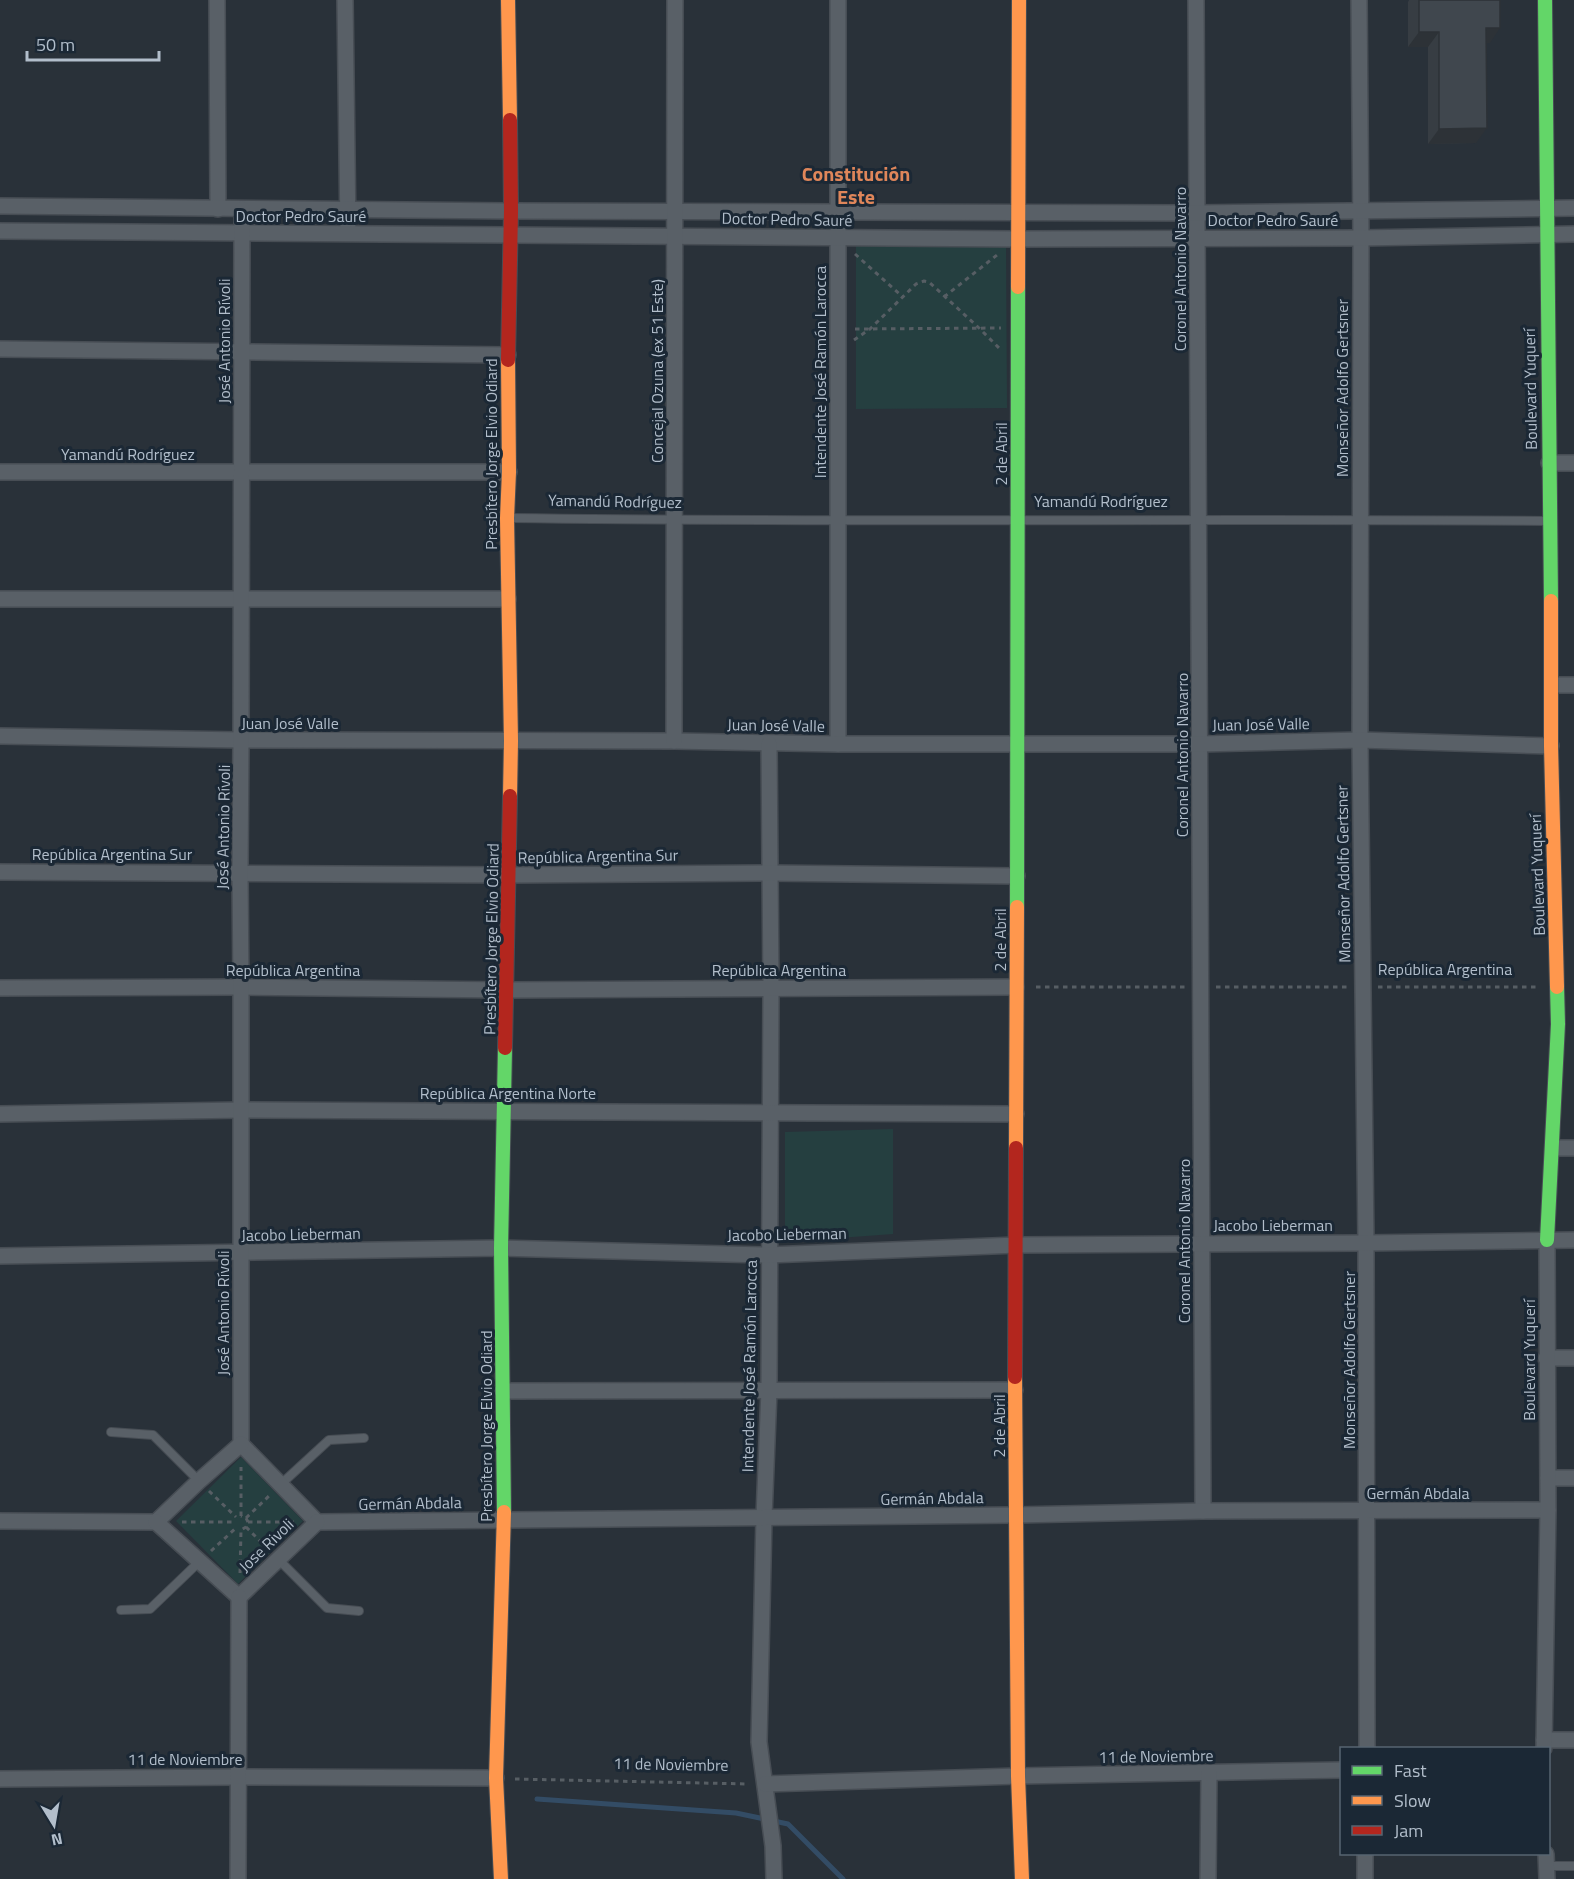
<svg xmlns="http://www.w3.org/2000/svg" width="1574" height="1879" viewBox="0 0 1574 1879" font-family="'Titillium Web',sans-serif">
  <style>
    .green { fill: #253f40 }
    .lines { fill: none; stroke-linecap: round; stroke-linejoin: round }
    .stream { stroke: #334c65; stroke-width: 5 }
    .lane-casing { stroke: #474d54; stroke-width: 10 }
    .street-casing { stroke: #474d54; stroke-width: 18 }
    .fast-casing { stroke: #474d54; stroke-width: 16 }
    .slow-casing { stroke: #474d54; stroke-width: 16 }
    .jam-casing { stroke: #474d54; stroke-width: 16 }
    .path { stroke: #575e64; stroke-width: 3; stroke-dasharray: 4.5 4.5; stroke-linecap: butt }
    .lane { stroke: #596067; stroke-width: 8 }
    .street { stroke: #596067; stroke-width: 15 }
    .fast { stroke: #63d668; stroke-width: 14 }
    .slow { stroke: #ff974d; stroke-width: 14 }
    .jam { stroke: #b3261e; stroke-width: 14 }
    .wall { fill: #373d43 }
    .shaded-wall { fill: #2d3237 }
    .building { fill: #40474e; stroke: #2d3237; stroke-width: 1.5 }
    .labels { text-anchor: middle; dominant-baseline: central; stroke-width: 6; stroke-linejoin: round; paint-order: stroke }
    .street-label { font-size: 16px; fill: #b2becb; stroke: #1b2835 }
    .quarter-label { font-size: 20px; font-weight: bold; fill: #df865a; stroke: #1b2835 }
  </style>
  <rect width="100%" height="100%" fill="#293139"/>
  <g class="green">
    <path d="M1006,243L1007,408L856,409V244Z"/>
    <path d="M893,1129V1234L785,1242V1132Z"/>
    <path d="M241,1457L303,1521L238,1584L176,1521Z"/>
  </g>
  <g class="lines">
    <path class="stream" d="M537,1799L736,1813L788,1824L843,1879"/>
    <g class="lane-casing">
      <g id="lane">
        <path d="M509,518C856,523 1203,518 1550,521"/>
        <path d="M111,1432L153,1435L199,1481"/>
        <path d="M280,1485L329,1440L364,1438"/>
        <path d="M278,1559L327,1608L359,1611"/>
        <path d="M121,1610L150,1609L200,1561"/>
        <path d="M1546,1866H1574"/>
      </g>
    </g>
    <g class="street-casing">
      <g id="street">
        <path d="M217,0L218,209"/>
        <path d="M345,0L348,233"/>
        <path d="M838,0V744"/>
        <path d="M1196,0L1203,1511"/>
        <path d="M1359,0L1361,238L1360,740L1366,1243L1367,1748"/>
        <path d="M0,206L511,211L1198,213L1574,208"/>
        <path d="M0,231L1018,239L1361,238L1574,234"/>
        <path d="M0,349L508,355"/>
        <path d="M1549,463H1574"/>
        <path d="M0,472H509"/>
        <path d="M0,599H508"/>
        <path d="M1552,685H1574"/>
        <path d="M0,736L241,740L674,741L838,744H1200L1360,740L1551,746"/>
        <path d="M674,741L675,0"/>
        <path d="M769,744L771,988L769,1390L764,1517L759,1742L773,1846L774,1879"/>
        <path d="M0,872L509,875L769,873L1017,876"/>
        <path d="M0,988L241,987L507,990L1016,987"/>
        <path d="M0,1114L241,1110L1016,1114"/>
        <path d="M1553,1148H1574"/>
        <path d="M0,1256L501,1248L768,1255L1017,1245L1366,1243L1574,1240"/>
        <path d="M1546,1358H1574"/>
        <path d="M502,1391L1015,1390"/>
        <path d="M241,1444V987L240,873L241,740L242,209"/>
        <path d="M241,1444L317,1522"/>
        <path d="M1548,1478H1574"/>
        <path d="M0,1521L156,1522"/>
        <path d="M156,1522L199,1481L241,1444"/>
        <path d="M156,1522L239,1597"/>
        <path d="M317,1522L1015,1515L1203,1511L1548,1510"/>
        <path d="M239,1597L317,1522"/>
        <path d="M1544,1740H1574"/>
        <path d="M1544,1748L1548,1510L1547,1240"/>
        <path d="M0,1779L238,1777L496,1778"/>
        <path d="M765,1784L1018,1776L1342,1770"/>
        <path d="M1546,1854L1547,1879"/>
        <path d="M238,1879L239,1597"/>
        <path d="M1208,1879L1209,1773"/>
        <path d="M1365,1879V1854"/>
      </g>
    </g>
    <g class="fast-casing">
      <g id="fast">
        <path d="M1545,0L1551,601"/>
        <path d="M1017,907L1018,287"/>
        <path d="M1547,1240L1558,1024L1557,987"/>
        <path d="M504,1512L501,1248L505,1048"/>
      </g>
    </g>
    <g class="slow-casing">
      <g id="slow">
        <path d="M508,0L510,120"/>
        <path d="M1018,287L1019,0"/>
        <path d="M508,360L509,472L507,518L511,741L510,796"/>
        <path d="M1551,601V746L1557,987"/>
        <path d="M1016,1148L1017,907"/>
        <path d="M1015,1377L1018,1776L1022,1879"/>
        <path d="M501,1879L496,1778L504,1512"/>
      </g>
    </g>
    <g class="jam-casing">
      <g id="jam">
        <path d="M508,360L511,211L510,120"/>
        <path d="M505,1048L510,796"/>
        <path d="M1015,1377L1016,1148"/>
      </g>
    </g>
    <g class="path">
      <path d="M855,254L903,297"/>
      <path d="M944,297L997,255"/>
      <path d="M855,329L1001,328"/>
      <path d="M854,340L870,329L916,284L924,281L929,282L979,328L1000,349"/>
      <path d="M1036,987H1185"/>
      <path d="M1216,987H1347"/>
      <path d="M1378,987H1539"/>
      <path d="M209,1491L236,1517"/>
      <path d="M241,1516V1467"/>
      <path d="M246,1518L270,1495"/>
      <path d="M182,1522H234"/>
      <path d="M248,1522H294"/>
      <path d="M246,1527L268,1549"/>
      <path d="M211,1551L236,1528"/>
      <path d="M240,1573L241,1530L246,1527L248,1522L246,1518L241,1516"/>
      <path d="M515,1779L749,1784"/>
    </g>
    <use href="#lane" class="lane"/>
    <use href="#street" class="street"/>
    <use href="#fast" class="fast"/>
    <use href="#slow" class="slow"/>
    <use href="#jam" class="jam"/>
  </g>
  <path class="wall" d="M1409,0H1500L1490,43H1486L1476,143L1428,144V47H1408V2Z"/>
  <g class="shaded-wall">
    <path d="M1486,28H1500L1490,43H1475Z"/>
    <path d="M1419,32H1439L1428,47H1408Z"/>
    <path d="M1487,128L1476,143L1428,144L1439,129Z"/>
  </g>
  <path class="building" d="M1419,0H1500V28H1486L1487,128L1439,129V32H1419Z"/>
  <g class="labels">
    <g class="street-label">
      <text x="301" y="216">Doctor Pedro Sauré</text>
      <text transform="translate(787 219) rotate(1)">Doctor Pedro Sauré</text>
      <text x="1273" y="220">Doctor Pedro Sauré</text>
      <text transform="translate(1180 269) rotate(-90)">Coronel Antonio Navarro</text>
      <text transform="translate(224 341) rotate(-90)">José Antonio Rívoli</text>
      <text transform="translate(657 371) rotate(-90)">Concejal Ozuna (ex 51 Este)</text>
      <text transform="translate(820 372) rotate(-90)">Intendente José Ramón Larocca</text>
      <text transform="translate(1342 388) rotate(-90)">Monseñor Adolfo Gertsner</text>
      <text transform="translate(1530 389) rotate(-91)">Boulevard Yuquerí</text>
      <text x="128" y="454">Yamandú Rodríguez</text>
      <text transform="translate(491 454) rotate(-90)">Presbítero Jorge Elvio Odiard</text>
      <text transform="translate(1001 454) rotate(-90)">2 de Abril</text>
      <text transform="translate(615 501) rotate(1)">Yamandú Rodríguez</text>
      <text x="1101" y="501">Yamandú Rodríguez</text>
      <text x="290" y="723">Juan José Valle</text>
      <text transform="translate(1261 724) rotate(-1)">Juan José Valle</text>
      <text transform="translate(776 725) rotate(1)">Juan José Valle</text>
      <text transform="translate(1182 755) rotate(-90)">Coronel Antonio Navarro</text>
      <text transform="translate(223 827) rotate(-89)">José Antonio Rívoli</text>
      <text x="112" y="854">República Argentina Sur</text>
      <text transform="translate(598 856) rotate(-1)">República Argentina Sur</text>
      <text transform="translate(1343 874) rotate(-91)">Monseñor Adolfo Gertsner</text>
      <text transform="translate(1537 875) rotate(-92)">Boulevard Yuquerí</text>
      <text transform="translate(491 939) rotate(-89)">Presbítero Jorge Elvio Odiard</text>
      <text transform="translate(1000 940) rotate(-90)">2 de Abril</text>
      <text x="1445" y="969">República Argentina</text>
      <text x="293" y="970">República Argentina</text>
      <text x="779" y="970">República Argentina</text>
      <text x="508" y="1093">República Argentina Norte</text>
      <text x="1273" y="1225">Jacobo Lieberman</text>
      <text transform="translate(301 1234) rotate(-1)">Jacobo Lieberman</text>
      <text transform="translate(787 1234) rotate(-1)">Jacobo Lieberman</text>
      <text transform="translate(1184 1241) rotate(-90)">Coronel Antonio Navarro</text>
      <text transform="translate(223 1313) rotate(-90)">José Antonio Rívoli</text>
      <text transform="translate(1349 1360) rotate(-90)">Monseñor Adolfo Gertsner</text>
      <text transform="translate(1529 1360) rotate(-90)">Boulevard Yuquerí</text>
      <text transform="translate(749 1366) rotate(-89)">Intendente José Ramón Larocca</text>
      <text transform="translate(486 1426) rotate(-90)">Presbítero Jorge Elvio Odiard</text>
      <text transform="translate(999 1426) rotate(-90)">2 de Abril</text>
      <text x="1418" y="1493">Germán Abdala</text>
      <text transform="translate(932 1498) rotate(-1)">Germán Abdala</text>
      <text transform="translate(410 1503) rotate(-1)">Germán Abdala</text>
      <text transform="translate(266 1545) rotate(-44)">Jose Rivoli</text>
      <text transform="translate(1156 1756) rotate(-1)">11 de Noviembre</text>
      <text x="185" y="1759">11 de Noviembre</text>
      <text transform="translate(671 1764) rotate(1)">11 de Noviembre</text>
    </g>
    <g class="quarter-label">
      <text x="856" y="173">Constitución<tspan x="856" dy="23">Este</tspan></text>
    </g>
  </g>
  <rect x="1340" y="1747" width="210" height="108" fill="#1b2835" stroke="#576471" stroke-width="1.5"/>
  <rect x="1352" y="1766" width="30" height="9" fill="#63d668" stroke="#576471" stroke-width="1.5"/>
  <text x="1394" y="1777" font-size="18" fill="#b2becb">Fast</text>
  <rect x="1352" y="1796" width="30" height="9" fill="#ff974d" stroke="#576471" stroke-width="1.5"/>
  <text x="1394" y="1807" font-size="18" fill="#b2becb">Slow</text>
  <rect x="1352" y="1826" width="30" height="9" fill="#b3261e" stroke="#576471" stroke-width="1.5"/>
  <text x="1394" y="1837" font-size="18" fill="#b2becb">Jam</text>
  <g transform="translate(54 1825) rotate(169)" stroke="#1b2835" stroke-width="4.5" paint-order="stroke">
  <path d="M0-4.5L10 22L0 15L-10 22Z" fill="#b2becb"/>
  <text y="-9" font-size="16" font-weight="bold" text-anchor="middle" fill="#b2becb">N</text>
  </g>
  <path d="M27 51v9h132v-9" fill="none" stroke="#b2becb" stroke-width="3"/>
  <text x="36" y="51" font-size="18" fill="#b2becb" stroke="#1b2835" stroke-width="4.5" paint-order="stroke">50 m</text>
</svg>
